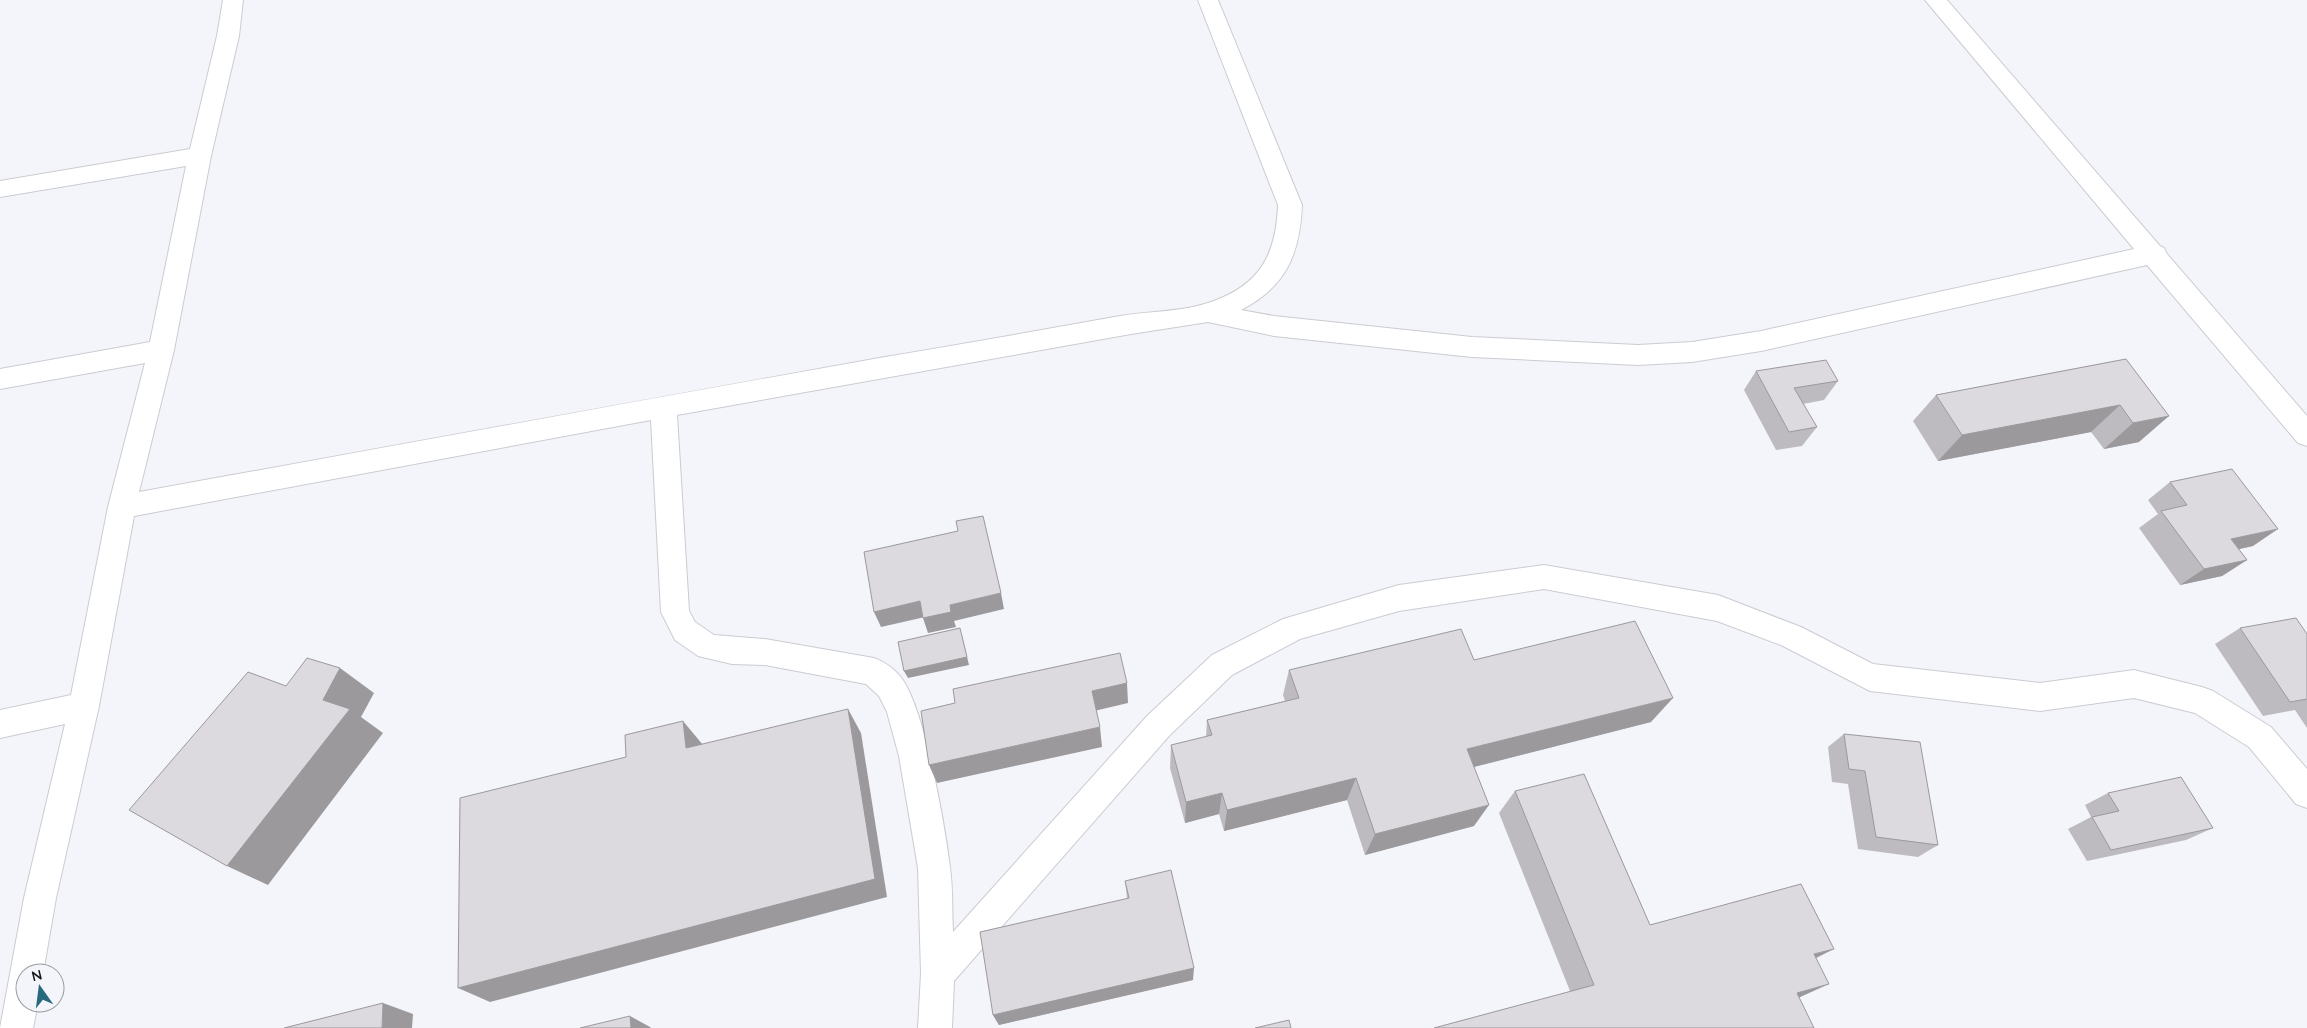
<svg xmlns="http://www.w3.org/2000/svg" width="2307" height="1028" viewBox="0 0 2307 1028" font-family="Quicksand,sans-serif">
  <style>
    .lines { fill: none; stroke-linecap: round; stroke-linejoin: round }
    .minor-casing { stroke: #cbccd2; stroke-width: 2 }
    .minor { fill: #fff; fill-rule: evenodd }
    .wall { fill: #bebbc0 }
    .shaded-wall { fill: #9b999c }
    .building { fill: #dddadf; stroke: #9b999c }
  </style>
  <rect width="100%" height="100%" fill="#f3f5fa"/>
  <g class="lines">
    <g class="minor-casing">
      <path id="minor" d="M223,0H243L239,36L211,156L174,350L139,492C388,447 637,401 885,357C964,344 1042,330 1120,316C1150,311 1183,312 1211,302C1260,285 1276,255 1278,205L1198,0H1218L1302,205C1300,254 1286,287 1241,310L1274,316L1472,337L1638,345L1692,342L1761,331L2134,249L1925,0H1947L2160,246L2164,248L2167,254L2307,416V446L2298,443L2147,265L1761,351L1692,362L1638,365L1472,357L1274,336L1208,322L1131,334L677,415L689,611L695,622L714,635L765,639L874,658C884,662 892,667 899,675C924,702 945,827 950,867C953,889 952,911 953,932L1147,716L1212,655L1283,619L1399,585L1544,565L1718,595L1801,627L1873,664L2040,683L2134,670L2202,687L2213,691L2271,727L2307,769V808L2296,804L2249,747L2195,713L2134,698L2040,711L1870,691L1781,645L1717,621L1544,589L1399,611L1300,639L1232,675L1169,736L954,981L952,1028H918L921,974L918,868L899,756L887,712L879,696L866,684L765,665L732,664L698,656L675,640L661,612L651,420L134,516L99,706L56,898L43,973H25V1003H38L33,1028H0L24,898L65,724L0,738V710L71,695L108,507L145,363L0,389V369L150,342L186,166L0,197V181L190,149L217,36Z"/>
    </g>
    <use href="#minor" class="minor"/>
  </g>
  <g class="wall">
    <path d="M2126,359L2139,442L2104,449L2091,432L1938,461L1913,421L1936,395Z"/>
    <path d="M1756,371L1838,381L1824,400L1803,404L1817,427L1802,446L1776,450L1744,390Z"/>
    <path d="M2170,482L2253,546L2239,549L2247,560L2222,576L2180,585L2139,528L2158,514L2148,500Z"/>
    <path d="M2240,628L2307,634V728L2295,710L2263,716L2215,644Z"/>
    <path d="M1474,660L1651,722L1474,767V826L1365,855L1347,800L1224,831L1219,814L1185,823L1170,768L1171,745L1206,737L1207,720L1285,701L1283,695L1289,670Z"/>
    <path d="M1844,734L1938,845L1918,857L1858,849L1848,784L1832,782L1828,747Z"/>
    <path d="M1515,791L1650,925L1816,958L1800,997L1570,991L1499,813Z"/>
    <path d="M2108,793L2213,828L2186,840L2087,861L2068,829L2091,817L2085,805Z"/>
    <path d="M1125,881L1193,980L999,1025L993,1015L1127,898Z"/>
  </g>
  <g class="shaded-wall">
    <path d="M2120,405L2091,432L1938,461L1962,435Z"/>
    <path d="M2169,416L2139,442L2104,449L2133,423Z"/>
    <path d="M2278,529L2253,546L2207,556L2231,539Z"/>
    <path d="M2247,560L2222,576L2180,585L2204,569Z"/>
    <path d="M1001,593L1004,609L954,621L956,627L928,633L923,618L950,605Z"/>
    <path d="M920,601L925,617L881,627L874,612Z"/>
    <path d="M962,636L969,665L908,678L904,671Z"/>
    <path d="M340,668L374,693L361,717L383,733L268,885L227,866Z"/>
    <path d="M1127,683L1128,703L1094,711L1092,691Z"/>
    <path d="M1673,698L1651,722L1454,772L1467,749Z"/>
    <path d="M848,709L861,733L887,897L490,1002L458,988Z"/>
    <path d="M683,721L703,745L686,748Z"/>
    <path d="M1100,727L1102,747L937,783L929,765Z"/>
    <path d="M1356,778L1347,800L1224,831L1227,810Z"/>
    <path d="M1222,793L1219,814L1185,823L1186,802Z"/>
    <path d="M1489,805L1474,826L1365,855L1375,834Z"/>
    <path d="M1834,949L1802,965L1814,954Z"/>
    <path d="M1194,968L1193,980L999,1025L993,1015Z"/>
    <path d="M1829,984L1798,998L1797,993Z"/>
    <path d="M383,1003L413,1014L412,1028H382Z"/>
    <path d="M630,1016L650,1027L651,1028H631Z"/>
  </g>
  <g class="building">
    <path d="M2126,359L2169,416L2133,423L2120,405L1962,435L1936,395Z"/>
    <path d="M1826,360L1838,381L1794,388L1817,427L1789,432L1756,371Z"/>
    <path d="M2232,469L2278,529L2231,539L2247,560L2204,569L2161,511L2187,505L2170,482Z"/>
    <path d="M983,516L1001,593L950,605L951,612L923,618L920,601L874,612L864,552L958,531L956,521Z"/>
    <path d="M2296,618L2307,634V699L2290,702L2240,628Z"/>
    <path d="M1635,621L1673,698L1467,749L1489,805L1375,834L1356,778L1227,810L1222,793L1186,802L1171,745L1212,735L1207,720L1299,698L1289,670L1461,629L1474,660Z"/>
    <path d="M960,628L967,657L904,671L898,642Z"/>
    <path d="M1120,653L1127,683L1092,691L1100,727L929,765L921,711L955,703L953,689Z"/>
    <path d="M307,658L340,668L323,700L350,709L227,866L129,810L248,672L286,686Z"/>
    <path d="M848,709L875,879L458,988L460,798L626,757L625,735L683,721L686,748Z"/>
    <path d="M1844,734L1920,742L1938,845L1876,837L1865,771L1849,769Z"/>
    <path d="M1584,774L1650,925L1801,884L1834,949L1814,954L1829,984L1797,993L1814,1028H1434L1594,985L1515,791Z"/>
    <path d="M2181,777L2213,828L2111,850L2092,817L2119,811L2108,793Z"/>
    <path d="M1171,870L1194,968L993,1015L980,932L1129,898L1125,881Z"/>
    <path d="M383,1003L382,1028H284Z"/>
    <path d="M630,1016L631,1028H580Z"/>
    <path d="M1289,1020L1291,1028H1255Z"/>
  </g>
  <g transform="translate(40 988) rotate(346)"><circle r="24" fill="#f3f5fa" stroke="#999b9f"/>
  <path d="M0-4L9 19L0 12L-9 19Z" fill="#286a7d"/>
  <text y="-8" font-size="14" font-weight="bold" text-anchor="middle" fill="#131416">N</text>
  </g>
</svg>
